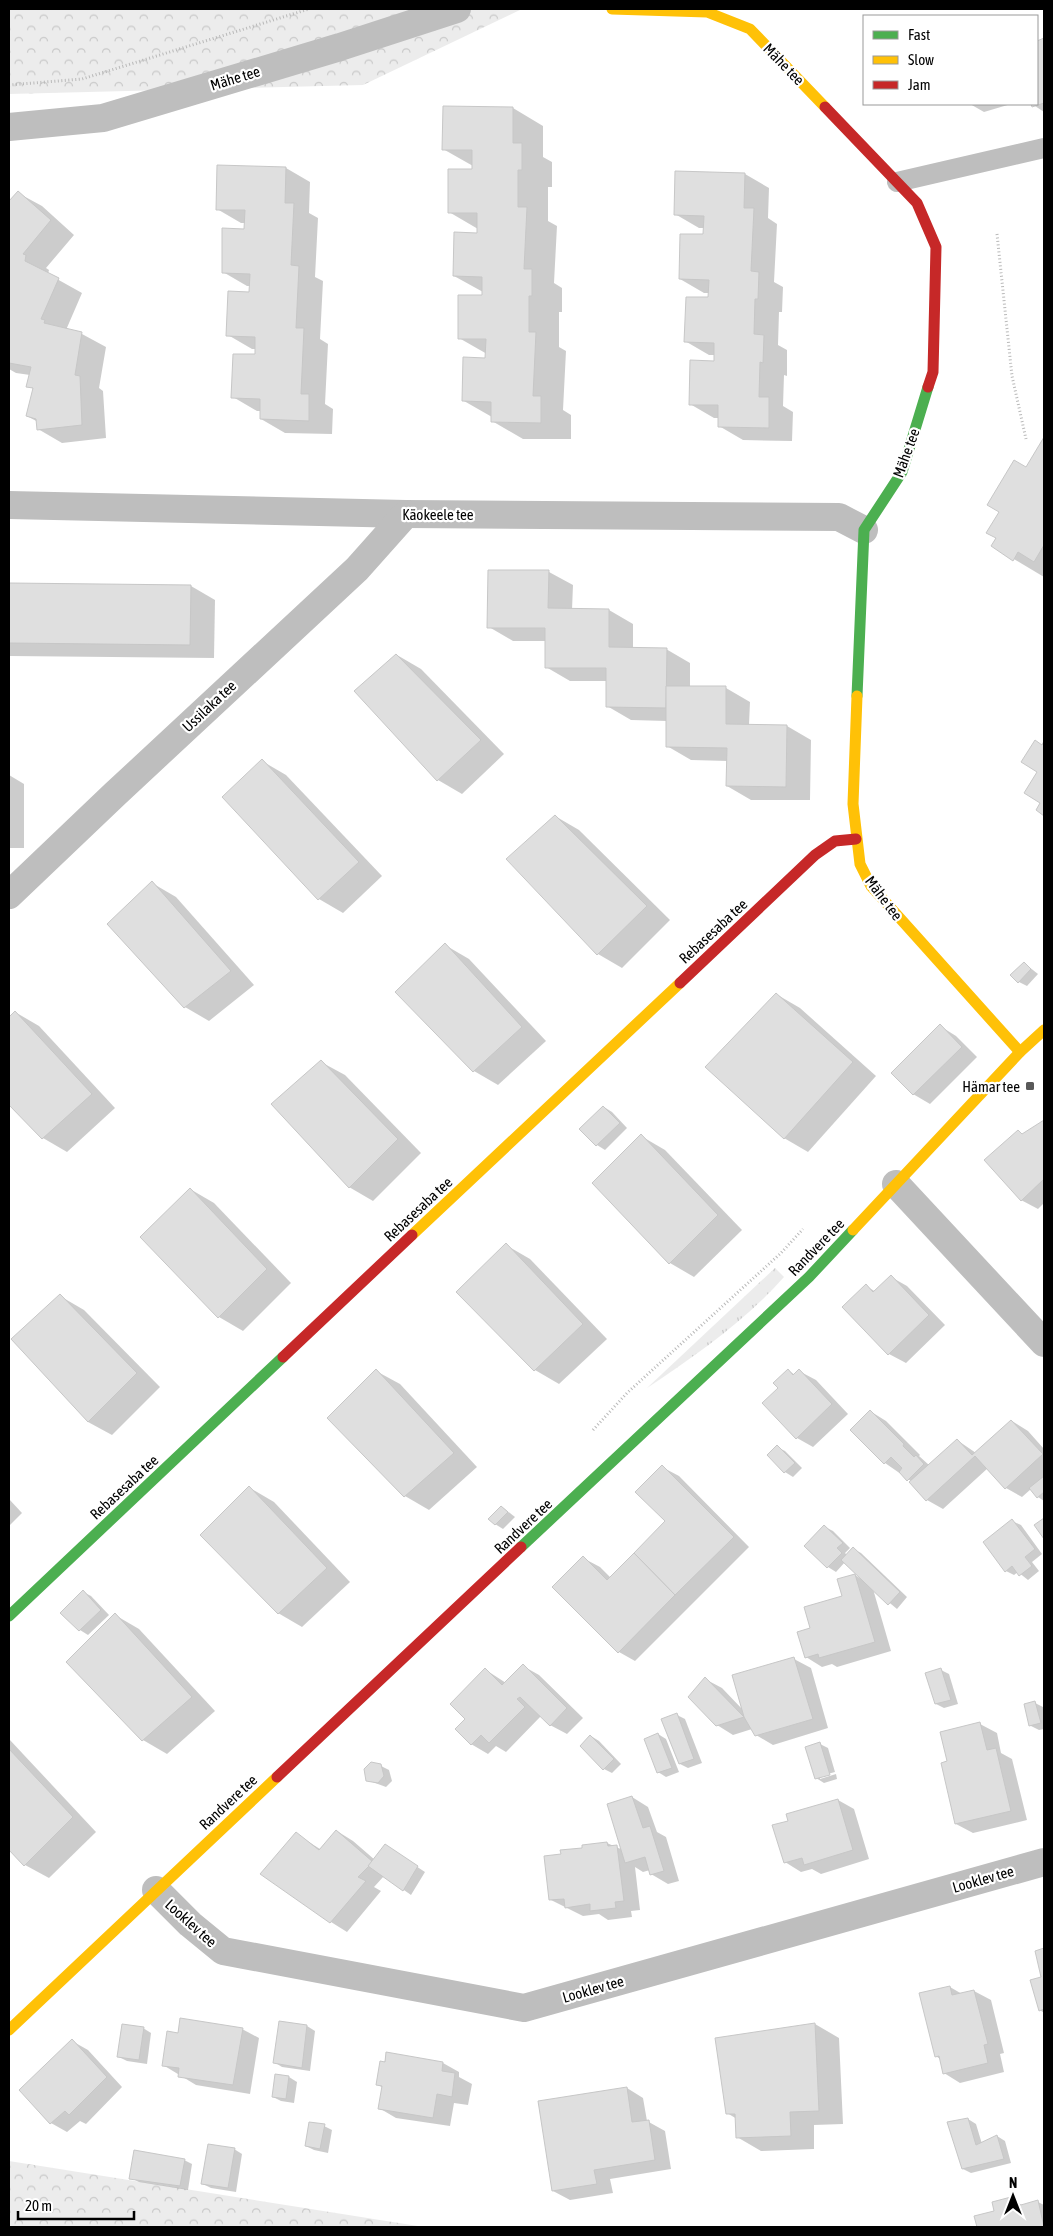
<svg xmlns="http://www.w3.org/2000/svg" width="1053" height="2236" viewBox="0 0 1053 2236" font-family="'Asap Condensed',sans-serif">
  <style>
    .grass { fill: url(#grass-tufts) }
    .forest { fill: url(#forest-crowns) }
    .shadow { fill: #0003 }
    .building { fill: #dfdfdf; stroke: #c7c7c7 }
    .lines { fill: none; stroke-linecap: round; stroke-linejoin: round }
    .path { stroke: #b9b9b9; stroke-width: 3; stroke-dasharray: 1 2.5; stroke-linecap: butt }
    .lane { stroke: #bebebe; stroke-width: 20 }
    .street { stroke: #bebebe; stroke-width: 28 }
    .fast { stroke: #4caf50; stroke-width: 11 }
    .slow { stroke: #ffc107; stroke-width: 11 }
    .jam { stroke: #c62828; stroke-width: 11 }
    .poi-dot { fill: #595959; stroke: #fff; stroke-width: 2 }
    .labels { text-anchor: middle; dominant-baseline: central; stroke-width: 4.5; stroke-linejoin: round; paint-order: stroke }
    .street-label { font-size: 15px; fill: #000; stroke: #fff }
    .poi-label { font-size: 15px; fill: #000; stroke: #fff; text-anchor: end }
  </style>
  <defs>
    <pattern id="grass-tufts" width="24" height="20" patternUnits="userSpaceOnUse" patternTransform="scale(1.25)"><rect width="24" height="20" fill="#ececec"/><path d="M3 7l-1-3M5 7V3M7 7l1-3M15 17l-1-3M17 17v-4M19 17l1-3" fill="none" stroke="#c9c9c9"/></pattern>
    <pattern id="forest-crowns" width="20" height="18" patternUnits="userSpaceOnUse" patternTransform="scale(1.25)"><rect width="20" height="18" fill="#ececec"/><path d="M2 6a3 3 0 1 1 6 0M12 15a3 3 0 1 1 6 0" fill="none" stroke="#c9c9c9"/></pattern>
  </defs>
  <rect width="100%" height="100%" fill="#fff"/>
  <path class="grass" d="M775,1268L784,1277C744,1322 696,1355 647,1388Z"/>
  <g class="forest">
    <path d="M9,9H522L363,85L9,94Z"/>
    <path d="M9,2161L424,2227H9Z"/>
  </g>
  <g class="shadow">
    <path d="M1044,40V112L1032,104H1037V42Z"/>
    <path d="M970,104H1011L984,112Z"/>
    <path d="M513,108L543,126V157L552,162V187H548V221L557,226L554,283L562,288V312H559V347L566,351L563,410L571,415V439H523L492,421V417L464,401L487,359V354L459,338L483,296V292L454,276L478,234V229L449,212L473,170V166L443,149Z"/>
    <path d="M218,167L286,168L310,182L309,213L318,218L315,277L323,281L320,339L328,344L325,404L333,409L332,434L285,433L261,419V411H257L233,397L256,356V349H252L228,335L251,293V286H247L223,272L246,230V223H241L217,209Z"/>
    <path d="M745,174L769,188L768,218L777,224L774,282L783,287L782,312H779L778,345L787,350V376L784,375L783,406L793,412L792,441L743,440L719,426V418H714L690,404L715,362V355H709L685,341L709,299L710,293H704L680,279L704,236V228H699L675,214Z"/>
    <path d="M18,193L42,206L74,235L46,268L49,270L48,274L82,293L66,330L82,334L106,347L99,388L103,391L106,438L62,443L38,429V422L27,416L34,389L28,386L30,375L16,373L9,369V203Z"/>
    <path d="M1044,440V577L992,546L1027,469Z"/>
    <path d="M549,572L573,585L572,610H609L633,624V649H666L690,663V687L726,688L750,702L749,725L787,726L811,740L810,800H751L727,786L728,761L691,760L667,746V721L631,720L607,706L608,681H570L546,667V641H513L489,627Z"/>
    <path d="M9,584L191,586L215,600L214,658L9,656Z"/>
    <path d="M397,655L421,669L504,754L462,794L438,780Z"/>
    <path d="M1044,743V814L1037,810L1042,802L1039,771Z"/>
    <path d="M262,761L286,775L382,876L343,913L319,899Z"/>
    <path d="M9,775L24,784V848H9Z"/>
    <path d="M555,816L579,830L670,920L622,968L598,954L508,859Z"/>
    <path d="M152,883L176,897L254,985L209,1021L185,1007Z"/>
    <path d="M445,945L469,959L546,1041L498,1085L474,1071L397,992Z"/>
    <path d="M1024,963L1038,974L1027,986L1019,982Z"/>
    <path d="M776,994L800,1008L876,1076L808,1152L784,1138Z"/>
    <path d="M15,1012L39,1026L115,1108L67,1152L43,1138L9,1103V1018Z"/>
    <path d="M940,1026L956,1036L977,1057L930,1104L913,1094Z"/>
    <path d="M321,1062L345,1075L421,1153L373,1201L349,1187Z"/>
    <path d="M604,1107L612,1112L627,1128L605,1150L597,1145L581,1129Z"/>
    <path d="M1044,1121V1203L1038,1209L1021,1200L1023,1135Z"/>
    <path d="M641,1136L665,1150L742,1230L694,1277L670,1263L594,1183Z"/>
    <path d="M190,1189L214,1203L291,1283L243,1331L219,1317Z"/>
    <path d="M506,1245L530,1259L607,1339L559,1384L535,1370Z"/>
    <path d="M891,1277L907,1286L945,1325L906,1363L889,1354L866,1286L876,1292Z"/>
    <path d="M60,1296L84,1310L160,1387L112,1435L88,1422Z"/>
    <path d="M788,1370L795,1375L799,1371L816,1380L848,1414L813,1447L797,1438L780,1388Z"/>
    <path d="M376,1371L400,1384L477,1467L429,1510L405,1496Z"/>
    <path d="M870,1411L886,1421L920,1455L919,1456L929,1465L957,1440L976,1453L1012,1421L1028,1431L1044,1449V1501L1038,1497L1031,1489L1022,1497L1006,1488L988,1468L943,1509L927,1500L911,1481L885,1463L852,1430Z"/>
    <path d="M777,1447L785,1451L802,1468L793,1477L785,1472L768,1455Z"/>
    <path d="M662,1467L679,1476L749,1547L635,1661L619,1652L583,1558L600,1567L611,1578L667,1521Z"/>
    <path d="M250,1488L274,1502L350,1582L302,1627L278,1613Z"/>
    <path d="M9,1499L22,1513L9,1526Z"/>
    <path d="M502,1507L515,1517L503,1529L495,1524Z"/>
    <path d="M1012,1521L1021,1525L1042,1554L1032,1562L1039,1571L1028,1580L1018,1572L1014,1575L1006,1571Z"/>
    <path d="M825,1527L833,1531L850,1548L845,1553L847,1555L853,1549L861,1553L907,1597L897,1609L873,1589L891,1651L837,1667L832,1664L822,1667L806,1657L811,1629L844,1597L855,1575L861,1579L845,1562L836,1572L828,1567L806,1546Z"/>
    <path d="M83,1592L91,1596L109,1615L88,1635L80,1630Z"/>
    <path d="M115,1615L139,1629L215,1711L167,1754L143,1740L67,1662Z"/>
    <path d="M794,1659L811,1668L828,1728L773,1745L756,1735L752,1729L733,1735L717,1725L705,1679L722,1688L744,1711Z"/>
    <path d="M523,1666L539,1675L583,1718L567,1734L550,1725L541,1716L506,1752L496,1746L488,1754L471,1744L466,1719L486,1670L506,1683Z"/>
    <path d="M941,1670L949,1674L958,1704L944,1708L936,1704Z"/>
    <path d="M1035,1703L1043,1707L1044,1713V1729L1039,1730L1031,1726Z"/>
    <path d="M677,1715L685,1719L702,1763L688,1768L680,1764Z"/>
    <path d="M980,1724L997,1733L1001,1753L1012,1759L1027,1820L973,1833L956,1824L949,1762Z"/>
    <path d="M658,1734L666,1739L679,1772L666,1777L658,1772Z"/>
    <path d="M591,1736L599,1741L621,1764L612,1773L604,1769Z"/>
    <path d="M9,1739L96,1832L49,1878L25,1865L9,1848Z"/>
    <path d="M820,1744L828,1748L835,1772L820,1776V1779L836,1774L837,1779L824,1783L816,1778Z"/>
    <path d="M381,1766L389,1770L392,1781L386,1787L367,1780Z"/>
    <path d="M632,1797L648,1807L657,1832L666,1837L679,1881L668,1884L651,1874L650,1870L643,1872L635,1867L640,1910L631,1911L632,1917L608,1920L599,1914L583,1916L551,1900L562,1855L607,1843L623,1850Z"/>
    <path d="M838,1800L854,1809L869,1859L821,1874L812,1869L801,1872L785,1862L789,1821Z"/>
    <path d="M337,1831L353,1841L375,1860L393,1851L425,1872L411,1895L384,1876L374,1887L381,1891L347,1932L331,1922L296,1834L320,1849Z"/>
    <path d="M1044,1950V2013L1040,2010L1043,1977L1036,1952Z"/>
    <path d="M950,1987L962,1994L974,1991L991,2000L1004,2053L1000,2054L1004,2072L960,2083L944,2073L940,2059L936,2056Z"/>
    <path d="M280,2023L307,2026L315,2031L310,2071L282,2067L274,2062Z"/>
    <path d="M815,2024L839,2038L843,2124L814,2125V2149L761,2151L737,2137V2119L727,2113Z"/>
    <path d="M143,2028L151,2033L147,2064L127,2061L119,2057Z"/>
    <path d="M242,2029L259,2038L250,2094L196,2085L163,2065L179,2035Z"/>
    <path d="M72,2041L88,2050L122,2087L86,2124L80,2121L67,2132L51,2123Z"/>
    <path d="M387,2054L443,2063L459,2072V2077L472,2084L468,2105L454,2103L450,2126L396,2118L379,2108L383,2088L377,2084Z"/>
    <path d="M276,2075L289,2077L297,2082L294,2103L281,2101L273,2097Z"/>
    <path d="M627,2088L643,2098L647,2121L665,2131L671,2169L610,2179L613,2193L570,2200L553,2191Z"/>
    <path d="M968,2119L976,2124L982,2144L997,2136L1005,2141L1011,2163L971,2173L963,2169Z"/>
    <path d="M324,2126L332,2130L328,2153L314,2150L306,2146Z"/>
    <path d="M234,2149L242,2154L236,2192L211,2188L203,2184Z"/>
    <path d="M184,2160L192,2164L188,2190L139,2182L131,2178Z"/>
    <path d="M1011,2199L1024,2206L1038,2202L1044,2205V2227H978L975,2217L996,2212Z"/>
  </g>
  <g class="building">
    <path d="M1044,38V103L1032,107L1031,104H1037V41Z"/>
    <path d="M443,106L513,107V143H522V170H518V207H527L524,269H532V296H529V332H536L533,396H541V423L491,422V402L462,401L463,357L485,358L486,339H458V295H482V277L453,276L454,232L477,233V213H448V169H472V150H442Z"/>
    <path d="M217,165L286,167L285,203H294L291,265L299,266L296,328H304L301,394H309V421L260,419V399L231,398L233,354H255V337L226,336L228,291L249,292L250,274L222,273V228L244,229L245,210H216Z"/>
    <path d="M675,171L745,173L744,208H754L751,271L759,272L758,299H755L754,334L764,335L763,363L760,362L759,397H769V428L718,427V405H689L690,360L714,361V343L684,342L686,297H708L709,280L679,279L680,234H703L704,216L674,215Z"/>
    <path d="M18,191L51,220L23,254L26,255L25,261L59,278L41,319L45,320L44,323L82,332L75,375L80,376L82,425L37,430L36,419L26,416L33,388L26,387L31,367L9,363V201Z"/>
    <path d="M1044,437V545L1034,562L1018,552L1013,561L991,546L996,538L986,533L999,512L987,505L1014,460L1026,467Z"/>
    <path d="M488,570H549L548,608L609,609V647L667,648L666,708L606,707V668H545V628H487Z"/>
    <path d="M9,583L191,585L190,645L9,643Z"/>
    <path d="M396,654L481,740L437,781L354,691Z"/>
    <path d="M666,686H726V724L787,725L786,787L726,786L727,748L666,747Z"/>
    <path d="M1035,740L1042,745L1044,741V816L1036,810L1040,803L1024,793L1037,772L1021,762Z"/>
    <path d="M262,759L359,862L318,900L222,797Z"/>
    <path d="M555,815L647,906L597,955L506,859Z"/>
    <path d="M152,881L231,971L184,1008L107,924Z"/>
    <path d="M445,943L522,1027L473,1072L395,992Z"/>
    <path d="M1024,962L1031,969L1018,983L1010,975Z"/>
    <path d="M776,993L853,1062L784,1139L705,1067Z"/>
    <path d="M15,1011L92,1094L42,1139L9,1105V1017Z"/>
    <path d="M940,1024L962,1047L913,1095L891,1073Z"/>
    <path d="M321,1060L398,1139L349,1188L271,1104Z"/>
    <path d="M603,1106L620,1123L596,1146L579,1129Z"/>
    <path d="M1044,1120V1179L1021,1201L984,1160L1018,1130L1022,1134Z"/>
    <path d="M641,1134L718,1215L669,1264L592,1183Z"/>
    <path d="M190,1188L267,1269L218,1318L140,1237Z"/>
    <path d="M506,1243L583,1324L534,1371L456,1292Z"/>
    <path d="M891,1275L929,1315L888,1355L842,1307L866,1284L873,1292Z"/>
    <path d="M60,1294L137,1373L88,1422L11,1339Z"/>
    <path d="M376,1369L454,1453L404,1497L327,1418Z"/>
    <path d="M788,1369L793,1375L799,1369L832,1404L796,1439L762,1403L778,1388L773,1383Z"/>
    <path d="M870,1410L904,1444L903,1446L914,1457L916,1455L924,1464L907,1481L899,1472L902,1468L891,1457L884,1464L850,1430Z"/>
    <path d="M1011,1420L1043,1454L1005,1489L975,1456L926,1501L909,1482L957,1439L972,1455Z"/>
    <path d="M777,1445L795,1463L784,1473L767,1455Z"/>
    <path d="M662,1465L734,1537L675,1595L634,1553L665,1521L635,1492Z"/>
    <path d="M1044,1476V1492L1037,1498L1029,1488Z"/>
    <path d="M249,1486L327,1568L278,1614L200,1535Z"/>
    <path d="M501,1506L508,1512L495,1525L488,1519Z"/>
    <path d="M1044,1518V1539L1034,1525Z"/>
    <path d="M1012,1519L1035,1549L1025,1557L1032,1566L1019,1576L1012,1566L1005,1572L983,1542Z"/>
    <path d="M824,1525L843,1543L837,1548L842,1553L827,1568L804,1546Z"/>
    <path d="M853,1547L900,1592L888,1605L841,1560Z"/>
    <path d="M634,1553L675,1595L618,1653L552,1587L583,1556L607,1580Z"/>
    <path d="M855,1574L875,1642L819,1658L818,1654L805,1658L797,1632L810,1628L804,1607L842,1596L837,1579Z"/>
    <path d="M83,1590L101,1610L79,1631L60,1613Z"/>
    <path d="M115,1613L192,1697L142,1741L66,1662Z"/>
    <path d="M794,1657L813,1719L755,1736L744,1717L716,1726L688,1697L705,1677L744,1717L732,1675Z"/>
    <path d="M523,1664L567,1708L550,1726L520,1697L517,1699L525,1707L489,1743L481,1735L471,1745L455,1729L465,1719L450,1704L485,1668L502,1685Z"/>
    <path d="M941,1668L951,1700L935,1704L925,1673Z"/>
    <path d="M1035,1701L1041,1723L1029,1726L1024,1704Z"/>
    <path d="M677,1713L694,1759L679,1764L661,1719Z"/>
    <path d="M980,1722L987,1750L996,1748L1011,1811L955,1824L941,1763L947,1761L940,1732Z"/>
    <path d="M658,1733L672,1768L657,1773L644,1739Z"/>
    <path d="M590,1735L614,1759L603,1770L580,1746Z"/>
    <path d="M820,1742L830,1775L815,1779L805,1747Z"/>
    <path d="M9,1749L73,1817L24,1866L9,1850Z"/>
    <path d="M371,1762L381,1764L384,1776L378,1783L366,1781L364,1769Z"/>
    <path d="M632,1796L643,1828L650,1826L664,1871L650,1875L645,1857L625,1863L607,1804Z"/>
    <path d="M838,1799L853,1850L804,1865L802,1858L784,1863L772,1825L788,1821L786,1814Z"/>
    <path d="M336,1830L373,1862L358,1877L366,1881L330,1923L260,1874L296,1832L319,1850Z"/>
    <path d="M607,1842L608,1846L617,1845L624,1901L615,1902L616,1908L590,1911V1904L565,1908L564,1899L549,1900L544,1856L561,1854L560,1850L582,1848V1845Z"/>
    <path d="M385,1844L418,1866L403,1891L368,1866Z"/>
    <path d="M1044,1948V2009L1039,2011L1030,1980L1041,1977L1035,1951Z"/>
    <path d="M950,1986L952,1995L974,1990L988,2044L984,2045L988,2063L943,2074L939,2056L935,2057L919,1993Z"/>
    <path d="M180,2018L243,2028L233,2085L178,2077L179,2068L162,2066L167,2031L178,2033Z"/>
    <path d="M279,2021L307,2025L302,2068L273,2063Z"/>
    <path d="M815,2023L819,2111L790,2112L791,2136L736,2138L735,2114H726L715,2038Z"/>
    <path d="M122,2024L144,2027L139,2060L117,2057Z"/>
    <path d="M72,2039L107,2077L69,2115L65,2111L50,2124L19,2090Z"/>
    <path d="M386,2052L443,2062L442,2071L455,2073L452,2097L437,2094L433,2118L378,2109L382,2086L376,2085L380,2061L385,2062Z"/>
    <path d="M275,2074L289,2076L286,2099L272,2097Z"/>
    <path d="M627,2087L632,2122L649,2120L655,2160L594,2170L597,2184L552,2191L538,2101Z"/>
    <path d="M968,2118L976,2145L997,2135L1004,2159L962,2169L947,2122Z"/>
    <path d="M309,2122L325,2124L320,2149L305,2146Z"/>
    <path d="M208,2144L235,2148L228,2188L201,2184Z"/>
    <path d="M134,2150L185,2159L180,2186L129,2179Z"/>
    <path d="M1011,2197L1014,2207L1038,2200L1044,2227H977L974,2216L994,2211L992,2202Z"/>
  </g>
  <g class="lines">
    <g class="path">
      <path d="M9,85L82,79L309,9"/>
      <path d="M997,234L1012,376L1026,439"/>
      <path d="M593,1430L627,1393L781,1253L803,1229"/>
    </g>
    <path class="lane" d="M897,182L1044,148"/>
    <g class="street">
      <path d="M9,127L103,118L340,47L457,9"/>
      <path d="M9,505L406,514L839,517L864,530"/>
      <path d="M9,895L115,794L357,569L406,514"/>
      <path d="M896,1184L1044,1343"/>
      <path d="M156,1890L190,1924L223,1951L524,2008L1044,1862"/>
    </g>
    <g class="fast">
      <path d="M857,696L864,530L902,472L928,387"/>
      <path d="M521,1547L809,1277L853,1230"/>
      <path d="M9,1616L283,1357"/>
    </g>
    <g class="slow">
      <path d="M612,9L707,12L750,29L825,107"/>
      <path d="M857,696L853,804L860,864L871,886L1020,1052"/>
      <path d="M853,1230L1020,1052L1044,1030"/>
      <path d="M412,1235L680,983"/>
      <path d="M9,2030L277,1777"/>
    </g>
    <g class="jam">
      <path d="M825,107L917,203L936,247L933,372L928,387"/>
      <path d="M680,983L815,855L835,841L856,839"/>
      <path d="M283,1357L412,1235"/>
      <path d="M277,1777L521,1547"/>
    </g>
  </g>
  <rect class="poi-dot" x="1025" y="1081" width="10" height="10" rx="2.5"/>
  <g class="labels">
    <g class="street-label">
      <text transform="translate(784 64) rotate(46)">Mähe tee</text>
      <text transform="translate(235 78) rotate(-17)">Mähe tee</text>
      <text transform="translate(906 453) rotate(-70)">Mähe tee</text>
      <text x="438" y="514">Käokeele tee</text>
      <text transform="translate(209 706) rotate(-43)">Ussilaka tee</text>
      <text transform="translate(884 898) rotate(53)">Mähe tee</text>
      <text transform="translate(713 931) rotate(-43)">Rebasesaba tee</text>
      <text transform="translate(418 1209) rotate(-43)">Rebasesaba tee</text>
      <text transform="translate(816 1247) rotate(-46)">Randvere tee</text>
      <text transform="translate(124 1487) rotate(-43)">Rebasesaba tee</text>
      <text transform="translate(523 1526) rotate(-43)">Randvere tee</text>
      <text transform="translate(228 1802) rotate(-43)">Randvere tee</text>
      <text transform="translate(983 1879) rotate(-16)">Looklev tee</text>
      <text transform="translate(191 1923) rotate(42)">Looklev tee</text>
      <text transform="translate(593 1989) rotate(-16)">Looklev tee</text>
    </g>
    <g class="poi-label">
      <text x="1020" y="1086">Hämar tee</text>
    </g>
  </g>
  <rect width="1053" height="2236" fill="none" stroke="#000000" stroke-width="20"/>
  <rect x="863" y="15" width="175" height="90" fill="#ffffff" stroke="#999999"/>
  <rect x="873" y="31" width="25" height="8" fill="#4caf50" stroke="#999999"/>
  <text x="908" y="40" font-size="15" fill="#000000">Fast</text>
  <rect x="873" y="56" width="25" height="8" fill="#ffc107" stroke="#999999"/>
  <text x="908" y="65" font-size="15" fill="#000000">Slow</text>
  <rect x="873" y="81" width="25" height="8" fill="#c62828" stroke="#999999"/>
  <text x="908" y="90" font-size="15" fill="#000000">Jam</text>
  <g transform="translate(1013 2196)" stroke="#ffffff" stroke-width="4" paint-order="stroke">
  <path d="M0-4L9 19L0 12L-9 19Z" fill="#000000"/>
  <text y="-8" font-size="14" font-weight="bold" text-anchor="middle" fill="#000000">N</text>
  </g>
  <path d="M18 2211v8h116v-8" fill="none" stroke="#000000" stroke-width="2.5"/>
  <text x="25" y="2211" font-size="15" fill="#000000" stroke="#ffffff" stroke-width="4" paint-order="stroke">20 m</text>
</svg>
